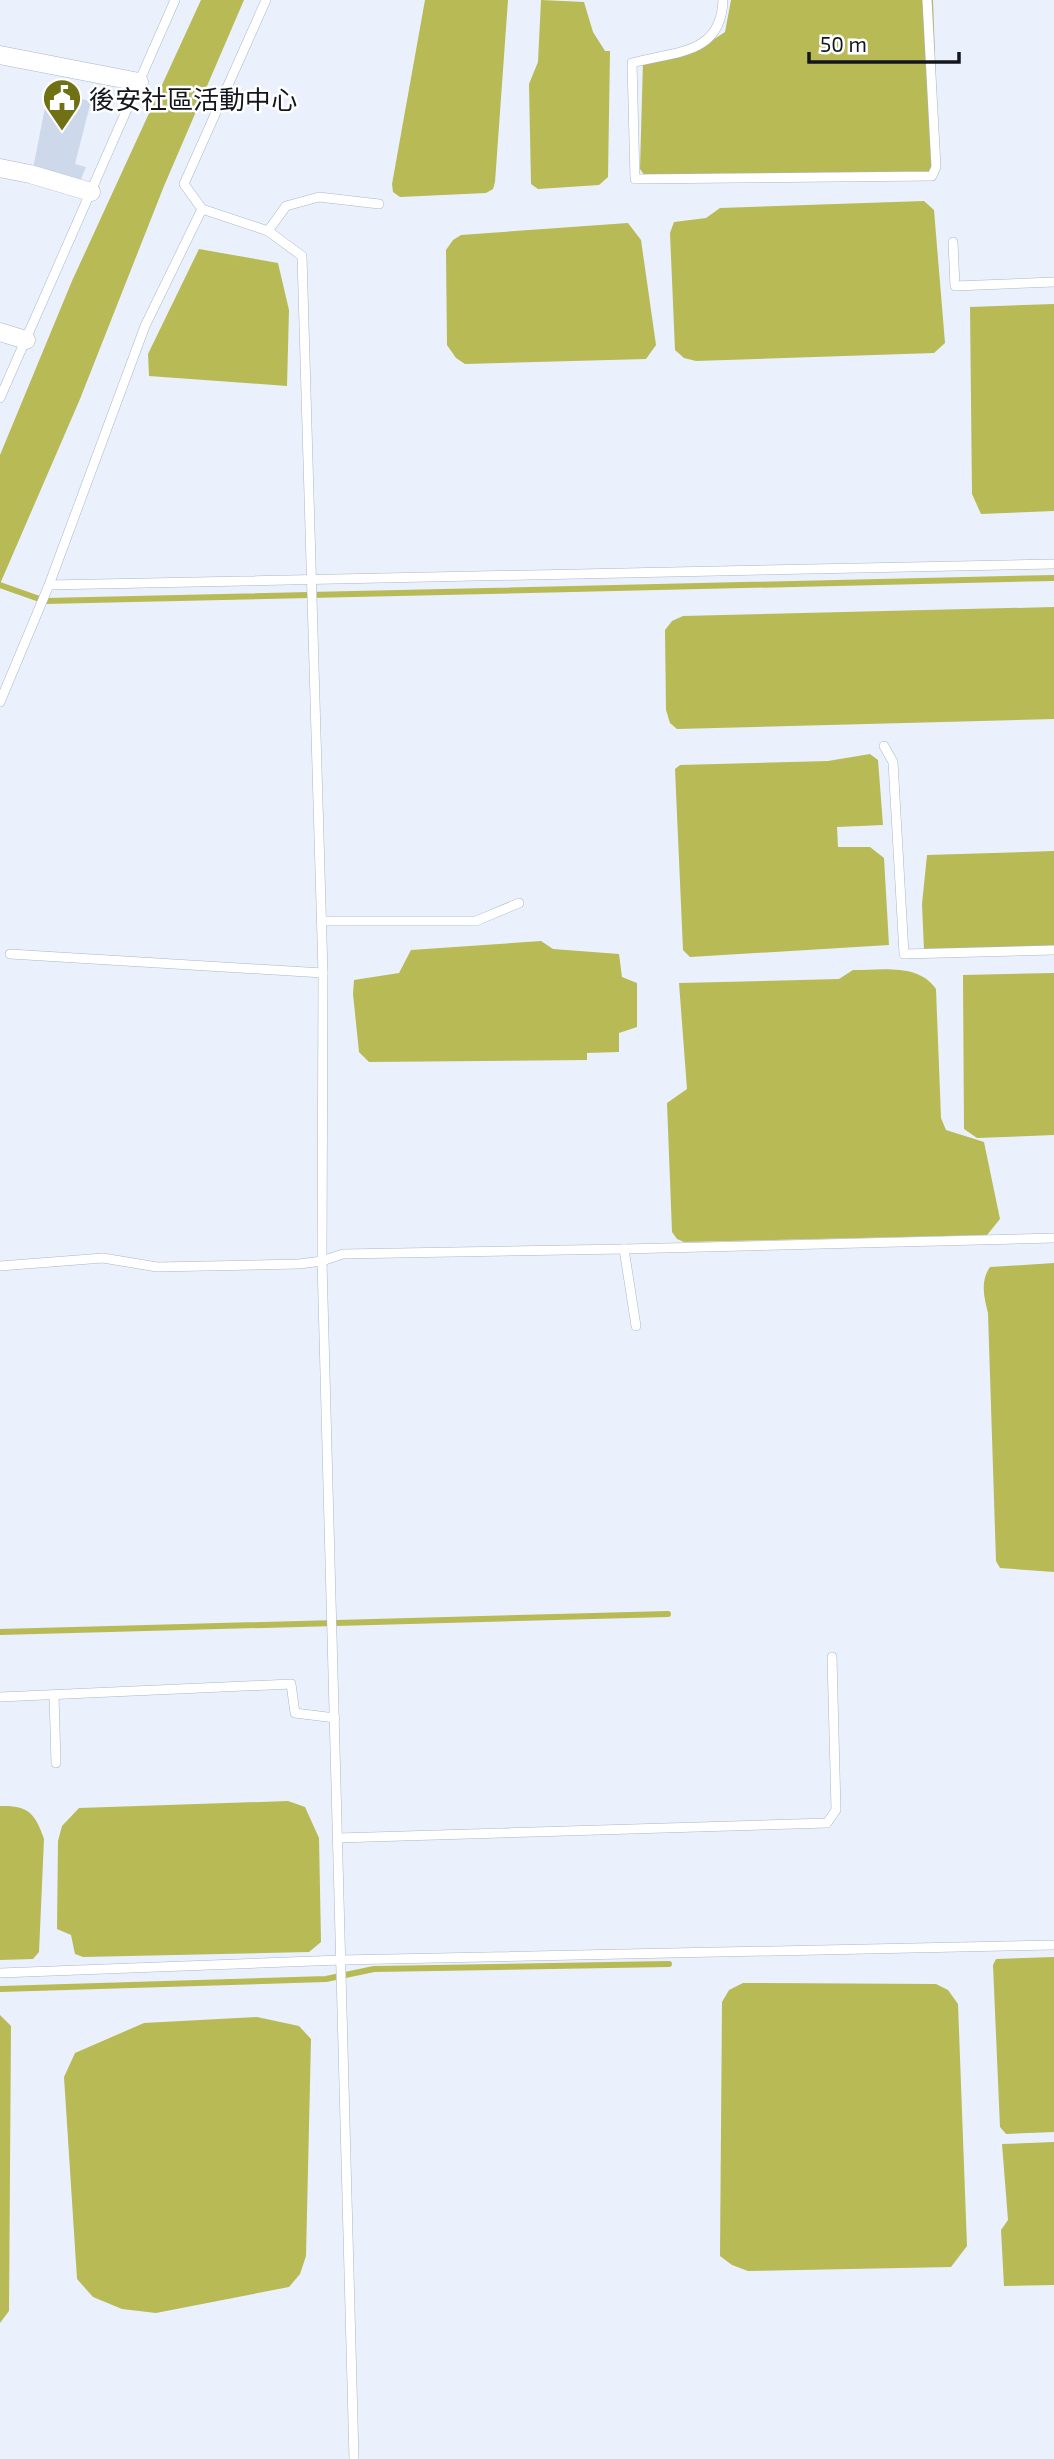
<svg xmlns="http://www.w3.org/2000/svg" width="1054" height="2459" viewBox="0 0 1054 2459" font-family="'Exo 2','Noto Sans TC',sans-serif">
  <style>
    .water { fill: #b7ba55 }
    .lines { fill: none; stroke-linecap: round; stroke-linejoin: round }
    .stream { stroke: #b7ba55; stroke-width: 6 }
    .building { fill: #cdd8ea }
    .lane-casing { stroke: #abb6c8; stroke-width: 10 }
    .street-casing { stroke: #abb6c8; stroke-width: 19 }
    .lane { stroke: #fff; stroke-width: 9 }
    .street { stroke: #fff; stroke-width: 18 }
    .labels { text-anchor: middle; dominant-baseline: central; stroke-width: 5; stroke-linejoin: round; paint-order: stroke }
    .poi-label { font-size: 26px; fill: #13171d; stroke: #fff; text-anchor: start }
  </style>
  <rect width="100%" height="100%" fill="#eaf1fc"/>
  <g class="water">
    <path d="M201,0H244L164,186L80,399L0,584V455L72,281Z"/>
    <path d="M425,0H508L495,182L493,189L486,193L400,197L393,192L392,184Z"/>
    <path d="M541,0L584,2L593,32L605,51H610L608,177L599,185L538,189L531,184L529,84L538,62Z"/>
    <path d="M731,0H933L939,167L935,175L645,176L640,169L643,61L696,51L725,32Z"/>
    <path d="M924,201L934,210L945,343L934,353L696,361L684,358L675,350L670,233L674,222L706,218L720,208Z"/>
    <path d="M628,223L641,240L656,345L646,359L465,364L456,358L447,345L446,250L453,240L461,235Z"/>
    <path d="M199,249L278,263L289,310L287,386L149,376L148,354Z"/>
    <path d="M1054,304V511L981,514L972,494L970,307Z"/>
    <path d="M1054,607V719L677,729L670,723L666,710L665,630L672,621L683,616Z"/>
    <path d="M870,754L878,760L883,825L837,827L838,847H870L884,858L889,945L690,957L683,950L675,769L680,765L828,761Z"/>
    <path d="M1054,851V946L924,950L922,904L927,855Z"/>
    <path d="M541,941L553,949L619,954L622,977L637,983V1027L619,1033V1052L587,1053V1060L369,1062L359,1052L353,994L354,980L399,973L411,950Z"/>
    <path d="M853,970C881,970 919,963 936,989L941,1118L946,1130L984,1142L1000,1219L987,1235L684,1242L677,1239L672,1232L667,1103L687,1089L679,983L839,979Z"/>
    <path d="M1054,973V1135L977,1138L964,1129L963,975Z"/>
    <path d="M1054,1263V1572L1000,1568L996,1561L988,1313C984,1297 980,1281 990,1267Z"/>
    <path d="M288,1801L305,1807L319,1838L321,1942L309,1952L83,1957L75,1954L71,1935L57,1929L58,1841L62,1826L79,1808Z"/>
    <path d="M0,1806C28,1805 35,1813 44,1839L39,1952L33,1959L0,1960Z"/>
    <path d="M1054,1957V2132L1006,2134L1000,2127L993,1965L996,1959Z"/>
    <path d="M743,1983L936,1984L948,1990L958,2004L967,2246L951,2267L748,2271L732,2265L720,2256L722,2002L729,1990Z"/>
    <path d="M0,2015L11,2026L9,2311L0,2323Z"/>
    <path d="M257,2017L299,2026L311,2039L306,2256L300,2274L289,2287L156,2313L122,2309L93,2297L77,2279L64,2077L75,2053L144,2023Z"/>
    <path d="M1054,2142V2285L1004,2286L1001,2230L1008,2220L1002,2144Z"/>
  </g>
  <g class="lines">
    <g class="stream">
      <path d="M0,585L45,601L1054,578"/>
      <path d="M0,1632L668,1614"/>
      <path d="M0,1989L326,1979L374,1969L669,1964"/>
    </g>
  </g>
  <path class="building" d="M48,92L91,101L75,164L86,167L78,186L32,174Z"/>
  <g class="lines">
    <g class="lane-casing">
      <g id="lane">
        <path d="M723,0C721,56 674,51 632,63L635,179L932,176L936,167L927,0"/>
        <path d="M202,209L268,231L302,256L323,973L322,1261L354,2459"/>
        <path d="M268,231L286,206L319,197L379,204"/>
        <path d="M953,242L955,286L1054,282"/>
        <path d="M0,398L175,0"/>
        <path d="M49,585L1054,564"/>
        <path d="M0,702L49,585L145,326L202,209L184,184L266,0"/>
        <path d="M884,746L893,762L904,954L1054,950"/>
        <path d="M322,921H476L519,903"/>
        <path d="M10,954L323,973"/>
        <path d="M624,1249L636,1326"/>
        <path d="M0,1266L103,1258L157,1267L299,1264L322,1261L343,1254L624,1249L1054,1238"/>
        <path d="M54,1695L56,1763"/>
        <path d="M0,1697L291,1684L295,1713L335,1718"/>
        <path d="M338,1838L827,1823L836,1810L832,1657"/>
        <path d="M0,1973L341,1960L1054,1945"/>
      </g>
    </g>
    <g class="street-casing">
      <g id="street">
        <path d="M0,55L139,82"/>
        <path d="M0,168L30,174L91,192"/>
        <path d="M0,332L26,340"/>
      </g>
    </g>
    <use href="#lane" class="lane"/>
    <use href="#street" class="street"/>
  </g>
  <defs>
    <g id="civic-pin" transform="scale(2.0125)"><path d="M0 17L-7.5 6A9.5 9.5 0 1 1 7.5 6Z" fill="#707115" stroke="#fff"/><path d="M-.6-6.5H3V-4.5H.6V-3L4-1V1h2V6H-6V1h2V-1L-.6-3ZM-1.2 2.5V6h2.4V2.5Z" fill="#fff"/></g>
  </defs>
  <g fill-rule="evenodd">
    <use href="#civic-pin" x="62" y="98"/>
  </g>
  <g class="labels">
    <g class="poi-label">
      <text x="89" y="98">後安社區活動中心</text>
    </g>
  </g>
  <path d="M809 52v10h150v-10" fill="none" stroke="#13171d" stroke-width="3.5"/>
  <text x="820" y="52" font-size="21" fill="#13171d" stroke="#ffffff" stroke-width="5" paint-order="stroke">50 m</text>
</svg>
